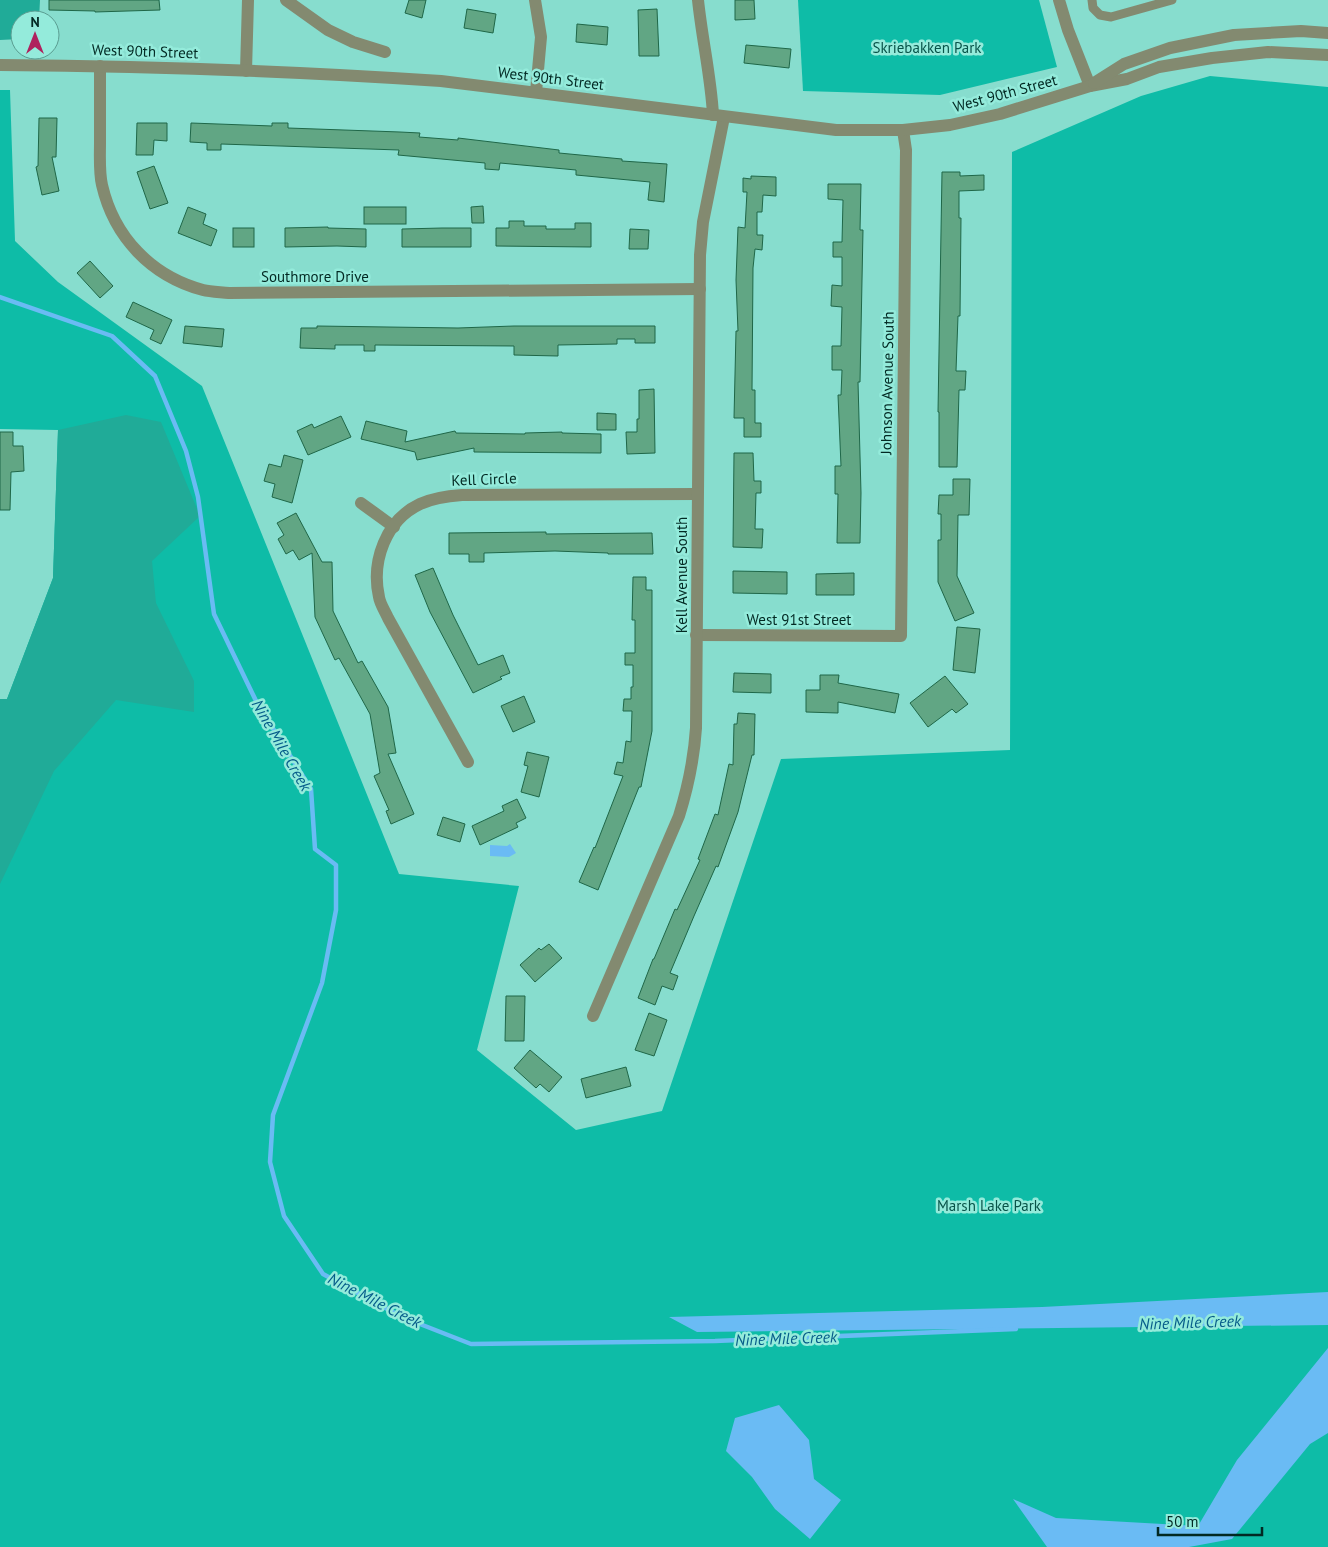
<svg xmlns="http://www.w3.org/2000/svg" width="1328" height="1547" viewBox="0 0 1328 1547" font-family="'PT Sans',sans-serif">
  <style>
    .green { fill: #0ebca7 }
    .forest { fill: #20ab98 }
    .water { fill: #6abbf4 }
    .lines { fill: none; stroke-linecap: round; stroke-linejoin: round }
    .stream { stroke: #6abbf4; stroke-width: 4.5 }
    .building { fill: #61a684; stroke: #1f6748 }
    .service { stroke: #838a70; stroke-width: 9 }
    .minor { stroke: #838a70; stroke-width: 12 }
    .tertiary { stroke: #838a70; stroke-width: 12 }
    .labels { text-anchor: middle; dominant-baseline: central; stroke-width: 5; stroke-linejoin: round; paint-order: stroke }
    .park-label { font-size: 15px; fill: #075349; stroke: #94ebdb }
    .street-label { font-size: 15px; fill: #022923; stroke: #94ebdb }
    .water-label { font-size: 16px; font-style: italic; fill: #065c8a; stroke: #94ebdb }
  </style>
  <rect width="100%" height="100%" fill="#87ddce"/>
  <g class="green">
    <path d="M798,0H1039L1057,67L940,95L803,91Z"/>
    <path d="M1210,76L1328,87V1547H0V699H7L53,578L58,430L0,429V90H10L15,241L58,282L202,386L399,874L519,886L477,1050L576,1130L662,1111L781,759L1010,750L1012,152L1141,96Z"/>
  </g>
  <g class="forest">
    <path d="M0,0H40L39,20H20V39L0,40Z"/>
    <path d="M126,415L161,422L200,516L152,561L156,603L194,681V712L116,700L54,771L0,884V699H7L53,578L58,430Z"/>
  </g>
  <g class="water">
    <path d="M510,844L516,853L509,857L490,856V845L507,846Z"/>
    <path d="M1328,1292V1325L697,1332L669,1317L1042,1307Z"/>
    <path d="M1328,1348V1433L1310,1444L1232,1539L1189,1547H1047L1013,1499L1056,1518L1198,1526L1237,1460Z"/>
    <path d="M779,1405L809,1440L814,1479L841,1500L810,1539L775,1509L752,1477L726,1451L735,1418Z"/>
  </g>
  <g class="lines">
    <path class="stream" d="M0,297L112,336L155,376L186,451L198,497L214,614L257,703L311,789L315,849L336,865V910L322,983L273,1115L270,1162L284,1216L323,1274L402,1317L471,1344L715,1341L1016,1329"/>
  </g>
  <g class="building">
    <path d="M49,0H159L160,10L95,12V11L49,10Z"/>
    <path d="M409,0H426L422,18L405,13Z"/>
    <path d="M735,0H754L755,19L735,20Z"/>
    <path d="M467,9L496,14L493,33L464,28Z"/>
    <path d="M657,9L659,56H639L638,10Z"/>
    <path d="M577,24L608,27L607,45L576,42Z"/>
    <path d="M746,45L791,49L789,68L744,63Z"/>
    <path d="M39,118H57L56,157H52L59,191L42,195L36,167L38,166Z"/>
    <path d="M137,123H167V141L154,140L153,155H136Z"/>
    <path d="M191,123L272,126V123H288V128L400,132L420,133L419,137L458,140V138L559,150V153L622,159V161L667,164L664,202L648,200L650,182L576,175V170L500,163L499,170L485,169V163L398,155L399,150L221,144V150H207V143L190,142Z"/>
    <path d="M154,166L168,203L150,209L137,172Z"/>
    <path d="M942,172H960V176L984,175V190L959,191V218H961L960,316H958L956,371H966L965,390H959L957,467H939V412H938Z"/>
    <path d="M751,176L776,177V196L763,195L762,212H757V235H763L762,250L755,249L753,268L752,390H755V423H761V437H744V418H734L736,331H738L736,280L738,227L745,228L747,192H743V178L751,179Z"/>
    <path d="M828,184H861L860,230H863L860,382H858L861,493L860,543H837L838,494H835V466H841L838,395H841L842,370H832V346H841L842,307L831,306L832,285L842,286V257H833V242H842L843,200L828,199Z"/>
    <path d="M483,206L484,223H472L471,207Z"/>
    <path d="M188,207L206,214L203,224L217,230L211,246L178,233Z"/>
    <rect x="364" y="207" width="42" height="17"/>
    <path d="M509,221H524V226H546V229H575V223H591V247L496,246V228H509Z"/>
    <path d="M328,227V228L366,229V247L337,246L285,247V228Z"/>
    <rect x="233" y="228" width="21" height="19"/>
    <path d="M442,228H471V247H402V229Z"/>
    <path d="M630,229L649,230L648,249H629Z"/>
    <path d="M90,261L113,286L100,298L77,273Z"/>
    <path d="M133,302L172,320L161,344L150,339L154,330L126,317Z"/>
    <path d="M185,326L224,329L222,347L183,343Z"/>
    <path d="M317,326L458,328L514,326H655V343H635V339H617V344L558,345V356L514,355V346L375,345V351H364V345H335V349L300,348L301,328H317Z"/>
    <path d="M654,389L655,453L627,454L626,432H637V419H639V390Z"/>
    <path d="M597,413L616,414V430H597Z"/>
    <path d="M341,416L351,437L308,455L297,431L312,424L314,428Z"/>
    <path d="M366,421L407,431L405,442L455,431L456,433L525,434V433L562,432V433L601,434V453L474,452V448L417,460L415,452L361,439Z"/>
    <path d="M0,432H13V446H23L24,471L11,472L10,510H0Z"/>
    <path d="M734,453H753L754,481H761V493H756L755,529H763L762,548L733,547Z"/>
    <path d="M284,455L303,460L292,503L272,497L275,484L264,481L269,464L281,467Z"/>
    <path d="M953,479H970L969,515H958L957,576L974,613L955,621L938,582V540H941V514H938L939,495H953Z"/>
    <path d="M296,513L322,562H332L333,611L358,663L362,661L388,707L396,753L388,754L414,814L391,824L386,811L389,810L374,776L380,773L370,714L339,658L335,660L315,617L312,553L299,560L293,550L286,554L278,539L284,535L277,523Z"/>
    <path d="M546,532V534L652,533L653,554H608V553L555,551L484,553V562H469V554H449V533Z"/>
    <path d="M433,568L453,615L478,665L503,655L510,673L500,677L502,679L473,693L430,612L415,575Z"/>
    <path d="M733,571L787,572V594L733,593Z"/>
    <path d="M854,573V595H816V574Z"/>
    <path d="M633,577H646V590H652V731L641,787H639L598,890L579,882L594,847L595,848L623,776L614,774L617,762L623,763L626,741L631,742L632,711H623L624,699H631V687H633V665H625V653H635V620H632Z"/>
    <path d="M957,627L980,629L975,673L953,670Z"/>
    <path d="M734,673L771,674V693L733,692Z"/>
    <path d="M820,675H839L838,683L899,694L895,713L838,702V713L806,712V690H820Z"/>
    <path d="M945,676L968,704L956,713L952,709L928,727L910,703Z"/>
    <path d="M524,696L535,722L513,732L501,706Z"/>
    <path d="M738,713L755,714L754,755H752L738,812L718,867L716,866L694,916L670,973L678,976L673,990L662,986L655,1005L638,998L653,959H654L675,909L677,910L700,860L698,859L715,814L718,815L729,764L733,765L734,724H737Z"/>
    <path d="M527,752L549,757L539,797L521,792L528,766L524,765Z"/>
    <path d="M517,799L526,818L516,823L518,827L480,845L472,826L504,811L502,806Z"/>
    <path d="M443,817L465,824L460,842L437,835Z"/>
    <path d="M549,944L562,958L535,982L520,965L539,948L541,950Z"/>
    <path d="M506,996H525L524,1041H505Z"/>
    <path d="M649,1013L667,1020L654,1056L635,1050Z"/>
    <path d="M530,1050L562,1077L549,1092L540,1084L536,1088L514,1068Z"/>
    <path d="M626,1067L631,1086L586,1098L581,1079Z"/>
  </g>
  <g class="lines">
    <path class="service" d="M1092,0L1093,8L1100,15L1111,17L1172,0"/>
    <g class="minor">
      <path d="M286,0L328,30L353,42L385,52"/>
      <path d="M535,0L541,37L536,92"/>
      <path d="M698,0C702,39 711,77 713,115"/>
      <path d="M1059,0L1068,30L1090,86"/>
      <path d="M100,66C100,91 100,117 100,143C100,156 99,172 102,185C114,237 151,276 203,290C211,292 221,292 229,293L700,289"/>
      <path d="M246,71L248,0"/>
      <path d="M361,503L394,527"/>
      <path d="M696,635L901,636L906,150L903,130"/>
      <path d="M468,762L388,618C385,611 380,604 379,597C371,561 386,520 420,504C433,498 447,496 462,495L697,494"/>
      <path d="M593,1016L679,816C688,787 694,759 696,728L700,255L703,222L724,117"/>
    </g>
    <g class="tertiary">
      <path d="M0,65C147,66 294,71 441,81L836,130H903L950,125L1000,114L1090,86L1127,79L1159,67L1212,58L1268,52L1328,55"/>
      <path d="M1094,83L1124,64L1170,48L1234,35L1301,31L1328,33"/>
    </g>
  </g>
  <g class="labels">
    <g class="park-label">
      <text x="927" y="47">Skriebakken Park</text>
      <text x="989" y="1205">Marsh Lake Park</text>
    </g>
    <g class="street-label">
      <text transform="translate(145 51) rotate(2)">West 90th Street</text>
      <text transform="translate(551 78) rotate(7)">West 90th Street</text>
      <text transform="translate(1005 93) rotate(-15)">West 90th Street</text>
      <text x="315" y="276">Southmore Drive</text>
      <text transform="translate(887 383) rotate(-89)">Johnson Avenue South</text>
      <text transform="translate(484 479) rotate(-2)">Kell Circle</text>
      <text transform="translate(681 575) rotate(-90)">Kell Avenue South</text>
      <text x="799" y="619">West 91st Street</text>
    </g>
    <g class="water-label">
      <text transform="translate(282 745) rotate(60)">Nine Mile Creek</text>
      <text transform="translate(375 1300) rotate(27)">Nine Mile Creek</text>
      <text transform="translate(1190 1322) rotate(-2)">Nine Mile Creek</text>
      <text transform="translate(786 1338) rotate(-2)">Nine Mile Creek</text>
    </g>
  </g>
  <g transform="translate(35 35)"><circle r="24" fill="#94ebdb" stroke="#5a9d91"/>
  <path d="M0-4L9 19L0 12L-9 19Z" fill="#af225e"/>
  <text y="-8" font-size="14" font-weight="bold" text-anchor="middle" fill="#022923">N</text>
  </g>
  <path d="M1158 1527v8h104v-8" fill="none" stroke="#022923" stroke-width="2.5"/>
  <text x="1166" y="1527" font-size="15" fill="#022923" stroke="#94ebdb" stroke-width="4" paint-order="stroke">50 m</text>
</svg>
